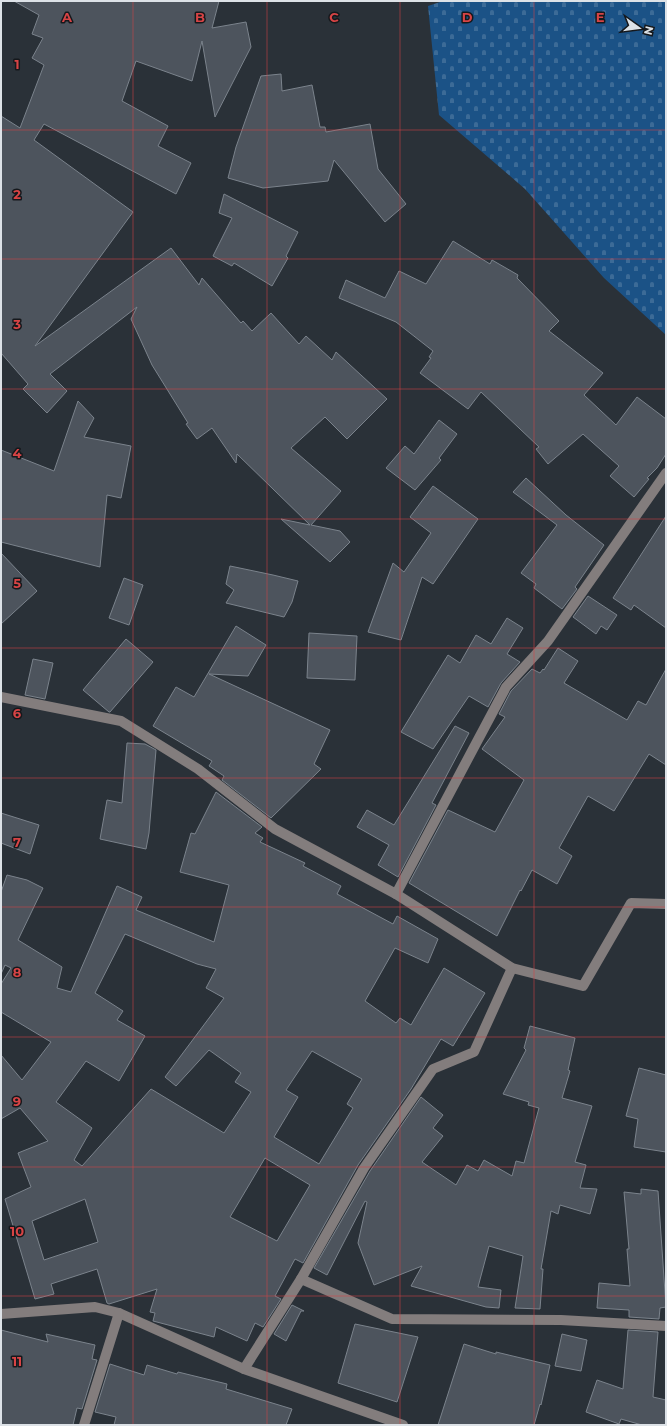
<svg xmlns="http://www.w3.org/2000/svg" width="667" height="1426" viewBox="0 0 667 1426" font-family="Montserrat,sans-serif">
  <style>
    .cemetery { fill: url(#cemetery-stones) }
    .building { fill: #4d545d; stroke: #7b838c; fill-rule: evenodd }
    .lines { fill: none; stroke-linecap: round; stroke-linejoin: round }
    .minor { stroke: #837d7d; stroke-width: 10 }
    .grid { fill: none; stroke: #d74445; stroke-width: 1; stroke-opacity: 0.55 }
    .grid-label { font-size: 13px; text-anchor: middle; font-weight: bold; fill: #d74445; stroke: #15181c; stroke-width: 3; stroke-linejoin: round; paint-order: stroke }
  </style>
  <defs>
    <pattern id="cemetery-stones" width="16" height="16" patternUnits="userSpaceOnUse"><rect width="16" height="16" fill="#1b5286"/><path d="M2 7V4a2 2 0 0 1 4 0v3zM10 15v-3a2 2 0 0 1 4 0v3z" fill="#3c6b97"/></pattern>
  </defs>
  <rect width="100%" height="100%" fill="#2a3138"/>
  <path class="cemetery" d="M443,1H666V335L604,278L525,189L439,115L428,6Z"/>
  <g class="building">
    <path d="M14,1H219L212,28L246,22L251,47L215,117L202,41L192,81L136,61L122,101L168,126L158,146L191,163L176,194L44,124L34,140L133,212L35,346L171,248L199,285L202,278L241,323L243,321L252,331L271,313L299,344L306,336L332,360L336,352L387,399L347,439L325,417L291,448L341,491L311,525L340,531L350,542L330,562L281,519L310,525L237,454L236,463L212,428L197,439L186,424L188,423L152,365L131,319L137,307L50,374L67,391L47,413L23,389L28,384L1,353V116L20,128L44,65L32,58L43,38L32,34L39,15Z"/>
    <path d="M281,74L282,91L312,85L320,127H325L326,132L370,124L378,169L406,204L385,222L334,160L328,181L263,188L228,178L236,147L261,76Z"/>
    <path d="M224,194L298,232L286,256L288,258L272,286L234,263L232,266L213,256L232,218L219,213Z"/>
    <path d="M453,241L490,264L492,260L518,275L517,278L559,321L549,331L603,373L584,395L616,425L637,397L666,419V454L657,468L647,478L649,479L634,497L610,476L619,466L583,434L548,464L536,449L539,447L481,392L468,409L420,373L431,358L429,357L433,351L396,322L339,298L346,280L385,298L399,271L426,284Z"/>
    <path d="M78,401L94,418L84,437L131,446L121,498L107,495L100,567L1,542V450L54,471Z"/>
    <path d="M439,420L457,434L439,458L441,460L415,490L386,468L405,446L414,454Z"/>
    <path d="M526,478L566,515L604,545L575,587L577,589L562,609L534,588L536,584L521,573L557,525L513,492Z"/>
    <path d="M433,486L478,519L433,584L422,577L401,640L368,632L393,563L404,572L431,533L410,517Z"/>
    <path d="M666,516V628L634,605L631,610L613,598Z"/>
    <path d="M1,553L37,591L1,624Z"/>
    <path d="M230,566L273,575L298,581L292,602L284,617L226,603L234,590L226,584Z"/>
    <path d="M124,578L143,585L129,625L109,618Z"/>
    <path d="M588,596L617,615L607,630L601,626L596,634L573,617Z"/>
    <path d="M507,618L523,628L507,654L520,662L501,683L488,707L469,696L433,749L401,732L448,655L460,663L476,635L491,644Z"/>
    <path d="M236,626L266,645L248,676L209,674L330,730L314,764L321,769L271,818L222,780L224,776L209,766L212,761L153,726L176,687L194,697Z"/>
    <path d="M309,633L357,636L355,680L307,678Z"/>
    <path d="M126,639L153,662L110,712H109L83,690Z"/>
    <path d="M558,648L578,661L564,683L627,720L638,701L646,705L666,669V765L649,754L614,811L588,796L559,848L572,856L557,884L532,870L521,891L520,890L497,936L409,883L448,810L495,832L524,780L482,749L505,717L499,714L511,691L532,669L540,673L543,669L544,670Z"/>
    <path d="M33,659L53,663L45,699L25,695Z"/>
    <path d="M455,726L469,733L432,803L436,805L398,877L378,865L389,845L357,827L367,810L394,825Z"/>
    <path d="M127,743L145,744L156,750L149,833L146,849L100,839L107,800L122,803Z"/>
    <path d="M216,792L262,827L255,833L263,838L260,842L305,863L303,866L341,886L337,894L393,924L397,916L438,939L428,963L395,948L365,1001L396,1023L400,1018L411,1025L444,968L485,993L453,1046L441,1039L411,1089L358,1165L303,1263L295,1259L275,1296L281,1299L263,1327L255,1323L247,1341L216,1327L214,1337L153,1321L155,1313L150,1312L157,1289L109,1304L107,1303L97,1269L51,1284L54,1294L35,1299L5,1199L31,1187L18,1153L48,1141L20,1108L1,1119V1055L22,1080L51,1042L1,1012V984L11,968L5,965L1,974V892L7,875L27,880L43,888L18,940L62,967L57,988L71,992L117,886L142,897L136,910L214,942L229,885L180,872L191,833L195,834ZM125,934L197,964L216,969L206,988L224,998L165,1077L176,1086L209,1050L241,1073L235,1082L251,1092L224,1133L151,1089L82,1166L74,1160L92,1128L56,1102L86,1061L119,1081L145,1036L117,1020L123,1011L95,993ZM312,1051L362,1079L347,1104L353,1108L319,1164L274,1137L298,1097L286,1090ZM265,1158L310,1185L277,1241L230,1217ZM85,1199L98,1242L44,1260L32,1221Z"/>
    <path d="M1,813L39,825L30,854L1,843Z"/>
    <path d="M530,1026L575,1038L568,1070L570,1071L562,1098L592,1106L575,1162L586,1165L580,1188L597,1189L590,1214L560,1205L558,1214L551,1211L541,1269H543L540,1309L515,1308L523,1256L489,1246L478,1287L501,1290L499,1308L486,1307L411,1286L422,1266L374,1285L358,1243L367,1202L365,1201L327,1275L314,1268L370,1171L421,1097L443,1115L433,1128L443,1136L422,1162L456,1185L467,1165L478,1171L484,1160L512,1176L516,1161L524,1163L539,1108L528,1105L529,1102L503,1094L526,1050L524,1048Z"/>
    <path d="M639,1068L666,1075V1152L634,1147L638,1119L626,1116Z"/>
    <path d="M641,1189L658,1191L666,1307L660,1308L659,1319L629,1317V1310L597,1308L599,1283L630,1286L627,1249H629L624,1192L641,1194Z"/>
    <path d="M292,1305L304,1311H301L286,1341L274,1334Z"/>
    <path d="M355,1324L418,1337L397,1402L338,1383Z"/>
    <path d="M1,1330L48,1342L46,1334L95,1345L92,1359L97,1360L82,1409L77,1408L73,1425H1Z"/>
    <path d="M628,1330L658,1332L653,1397L666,1400V1425H642L621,1419L619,1424L586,1412L597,1380L623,1389Z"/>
    <path d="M562,1334L587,1340L581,1371L555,1366Z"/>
    <path d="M464,1344L496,1354V1352L550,1365L541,1405L540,1404L534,1425H438Z"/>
    <path d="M110,1364L144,1375L147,1365L177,1374L178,1372L227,1384L226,1389L292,1409L286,1425H114L116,1417L95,1412Z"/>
  </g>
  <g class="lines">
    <g class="minor">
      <path d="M1,697L121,721L198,769L275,829L396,894L512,968L583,986L631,903L666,904"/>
      <path d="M396,894L506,687L548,641L666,473"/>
      <path d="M301,1279L392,1319L561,1320L666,1326"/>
      <path d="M1,1314L95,1307L119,1313L244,1369L403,1425"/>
      <path d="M244,1369L301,1279L364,1168L433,1069L474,1052L512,968"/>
      <path d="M84,1425L119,1313"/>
    </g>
  </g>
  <path class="grid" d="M133,1V1425M267,1V1425M400,1V1425M534,1V1425M1,130H666M1,259H666M1,389H666M1,519H666M1,648H666M1,778H666M1,907H666M1,1037H666M1,1167H666M1,1296H666"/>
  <g class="grid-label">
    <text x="67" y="22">A</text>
    <text x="200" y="22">B</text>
    <text x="334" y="22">C</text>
    <text x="467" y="22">D</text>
    <text x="600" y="22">E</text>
    <text x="17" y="69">1</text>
    <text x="17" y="199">2</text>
    <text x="17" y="329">3</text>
    <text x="17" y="458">4</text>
    <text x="17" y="588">5</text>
    <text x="17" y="718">6</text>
    <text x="17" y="847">7</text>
    <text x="17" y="977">8</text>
    <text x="17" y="1106">9</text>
    <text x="17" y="1236">10</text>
    <text x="17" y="1366">11</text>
  </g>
  <rect width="667" height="1426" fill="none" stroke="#dde2e7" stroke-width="4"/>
  <g transform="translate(639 28) rotate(104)" stroke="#15181c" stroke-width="3" paint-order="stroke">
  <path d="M0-3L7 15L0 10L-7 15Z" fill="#dde2e7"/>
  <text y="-6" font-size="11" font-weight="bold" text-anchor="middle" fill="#dde2e7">N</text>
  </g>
</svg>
